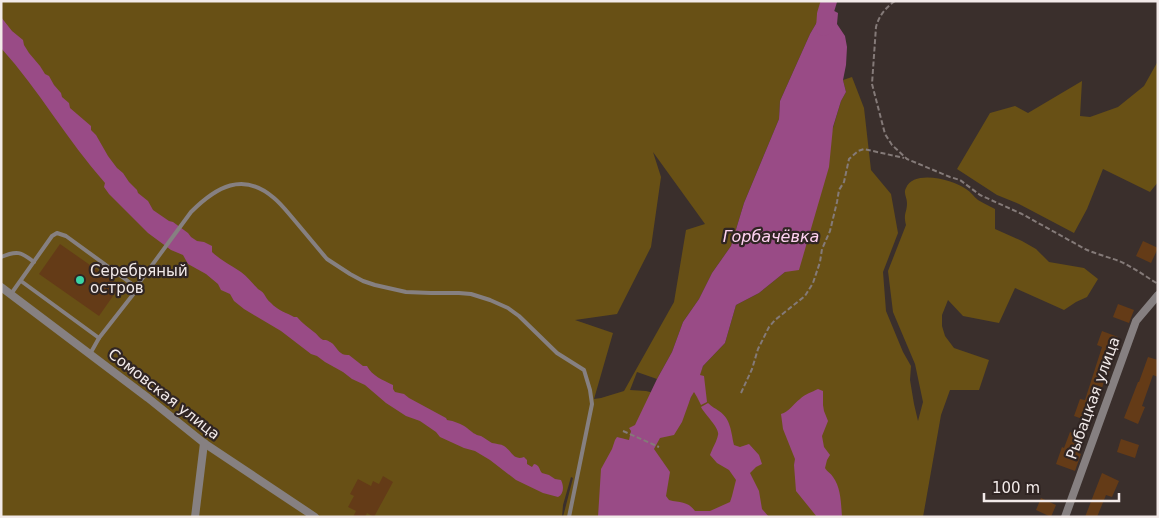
<svg xmlns="http://www.w3.org/2000/svg" width="1159" height="518" viewBox="0 0 1159 518" font-family="'DejaVu Sans',sans-serif">
  <style>
    .green { fill: #685015; fill-rule: evenodd }
    .water { fill: #994b86 }
    .lines { fill: none; stroke-linecap: round; stroke-linejoin: round }
    .river { stroke: #994b86; stroke-width: 16 }
    .building { fill: #643b17 }
    .path { stroke: #847a78; stroke-width: 2; stroke-dasharray: 5 2.5; stroke-linecap: butt }
    .service { stroke: #868081; stroke-width: 4 }
    .minor { stroke: #868081; stroke-width: 8 }
    .poi-dot { fill: #3ad4a5; stroke: #302523; stroke-width: 2 }
    .labels { text-anchor: middle; dominant-baseline: central; stroke-width: 4.5; stroke-linejoin: round; paint-order: stroke }
    .poi-label { font-size: 15px; fill: #f2eae9; stroke: #302523; text-anchor: start }
    .street-label { font-size: 15px; fill: #f2eae9; stroke: #302523 }
    .water-label { font-size: 16px; font-style: italic; fill: #fed2f1; stroke: #302523 }
  </style>
  <rect width="100%" height="100%" fill="#3a2f2c"/>
  <g class="green">
    <path d="M1,1H824L817,22L810,34L780,101L779,119L744,203L731,246L712,273L699,299L683,322L672,352L657,379L637,372L630,390L646,391L689,402L703,366L725,343L736,305L759,293L785,272L832,131L841,101L846,92L843,80L852,77L864,108L871,170L891,194L898,233L883,272L886,311L903,352L911,366L910,380L914,404L918,421L923,402L915,364L893,312L888,271L906,225C903,213 907,213 907,203C907,197 903,193 906,188C914,169 954,180 966,189C971,192 974,197 978,200C983,203 989,206 995,209V229L1022,241L1036,249L1049,262L1084,268L1098,279L1087,297L1076,302L1064,310L1015,288L999,323L963,316L948,300L942,315V326L945,336L954,348L989,360L979,390H950L941,415L923,517H563L573,478L571,477L563,505L562,517H1ZM653,152L705,224L686,230L674,302L624,391L601,398L594,399L613,333L575,320L617,314L651,247L661,177Z"/>
    <path d="M1158,61V182L1150,192L1103,169L1087,209L1074,233L1019,204L997,195L957,169L990,113L1015,106L1028,113L1082,81L1080,116L1090,117L1118,107L1144,86Z"/>
  </g>
  <g class="water">
    <path d="M823,5L838,13L837,24L845,36L847,47L846,65L843,80L846,92L841,101L833,127L829,167L799,270L785,272L759,293L736,305L725,343L703,366L700,375L704,376L707,402L701,405L697,397L694,392L691,397L682,422L674,435L660,438L654,449L670,472L666,496L669,500C680,503 688,501 695,511H710L730,502L732,496L736,480L729,470L717,463L710,455C712,449 717,441 718,435C720,428 705,415 701,407L708,403C712,407 715,408 719,411C731,419 731,432 734,445L740,447L749,444L759,455L762,464L756,467L750,473L759,491L762,509L769,517H598L601,469L612,449L615,440L617,437L629,440L631,431L629,428L635,425L657,379L672,352L683,322L699,299L712,273L731,246L744,203L779,119L780,101L810,34L817,22Z"/>
    <path d="M1,17L12,31L23,40L24,45L29,53L40,66L45,74L49,76L54,85L61,93L62,97L69,103L70,108L91,126V130L96,135L108,156L117,168L123,173L129,182L137,190L138,193L148,201L153,210L169,221L173,222L188,233L191,237L197,241L204,242L212,246V252C220,260 231,265 241,272C248,277 252,283 258,289C261,291 262,291 264,294C266,297 267,300 271,303C277,310 287,313 294,317H297C302,323 308,327 314,332C317,334 319,338 323,340H326C327,340 332,343 333,344C338,350 341,356 349,355L363,366H367C372,376 383,380 393,385V389L395,392L404,394L409,398L446,418L447,420C454,421 462,424 467,428C472,432 475,435 481,436C485,438 488,441 492,443C496,444 501,444 504,446C512,451 513,461 524,457L527,460V464L532,467L534,464C540,465 539,470 542,473L549,475L555,479L561,480C564,486 564,494 558,497L543,493L516,480L490,460L475,451L464,448L440,437L436,432L420,421L406,416L386,403L365,385L352,379L343,372L325,362L317,356L311,354L281,331L244,309L234,301L230,294L221,290L218,284L206,274L188,264L183,255L171,250L148,233L109,194L104,187L105,183C67,140 39,90 1,48Z"/>
    <path d="M818,389L823,391V405L824,411L828,421L822,436L824,447L830,455L827,460L825,468C827,472 831,473 833,477C841,488 841,503 842,517H817L796,491L794,465L795,459L783,429L781,414C789,412 793,404 800,399C805,394 812,392 818,389Z"/>
  </g>
  <g class="lines">
    <path class="river" d="M824,28L825,14L829,1"/>
  </g>
  <g class="building">
    <path d="M1143,241L1158,248L1151,263L1136,256Z"/>
    <path d="M60,244L120,286L99,316L39,274Z"/>
    <path d="M1118,304L1134,310L1129,323L1113,317Z"/>
    <path d="M1102,331L1118,337L1111,356L1114,357L1108,376H1106L1099,397L1097,396L1088,421L1074,416L1080,399L1085,400L1102,347L1097,345Z"/>
    <path d="M1148,357L1158,360V377L1153,375L1142,406L1145,407L1138,424L1124,418L1138,382H1139Z"/>
    <path d="M1070,432L1083,437L1078,453L1081,454L1075,471L1056,464L1062,447L1064,448Z"/>
    <path d="M1121,439L1139,445L1135,458L1117,452Z"/>
    <path d="M1102,473L1119,481L1112,497L1106,495L1097,517H1085Z"/>
    <path d="M383,476L393,482L374,517L367,513L365,517H353L356,511L348,507L354,496L350,494L358,479L371,486L373,481L379,484Z"/>
    <path d="M1041,498L1056,505L1051,517L1036,510Z"/>
  </g>
  <g class="lines">
    <g class="path">
      <path d="M895,1C885,8 879,16 876,27L872,84L885,134L892,145L907,159L950,177L960,180L980,195L1022,214L1085,249C1096,254 1108,257 1119,261C1133,267 1145,276 1158,284"/>
      <path d="M741,393L752,369L758,349L769,327L775,320L805,296L813,283L820,262L822,249L830,231L837,202L839,190L844,182L849,159L858,151L864,149L904,158"/>
      <path d="M623,431L659,447"/>
    </g>
    <g class="service">
      <path d="M1,257C17,250 21,252 34,262"/>
      <path d="M21,281L99,338"/>
      <path d="M136,287L191,212C216,187 243,171 274,198C280,203 285,209 290,215C302,229 314,244 327,259L350,274L363,281L375,285L406,292L431,293H459L471,294L490,300L508,308L519,316L557,353L584,370L590,390L592,404L569,517"/>
      <path d="M11,294L52,236L57,233L66,236L136,287L135,292L99,338L90,354"/>
    </g>
    <g class="minor">
      <path d="M1,287L148,398L204,443L315,517"/>
      <path d="M195,517L204,443"/>
      <path d="M1065,517L1136,321L1158,295"/>
    </g>
  </g>
  <circle class="poi-dot" cx="80" cy="280" r="5"/>
  <g class="labels">
    <g class="poi-label">
      <text x="90" y="271">Серебряный<tspan x="90" dy="17">остров</tspan></text>
    </g>
    <g class="street-label">
      <text transform="translate(164 394) rotate(38)">Сомовская улица</text>
      <text transform="translate(1093 398) rotate(-70)">Рыбацкая улица</text>
    </g>
    <g class="water-label">
      <text x="771" y="236">Горбачёвка</text>
    </g>
  </g>
  <rect width="1159" height="518" fill="none" stroke="#f2eae9" stroke-width="5"/>
  <path d="M984 493v8h135v-8" fill="none" stroke="#f2eae9" stroke-width="2.5"/>
  <text x="992" y="493" font-size="15" fill="#f2eae9" stroke="#302523" stroke-width="4" paint-order="stroke">100 m</text>
</svg>
